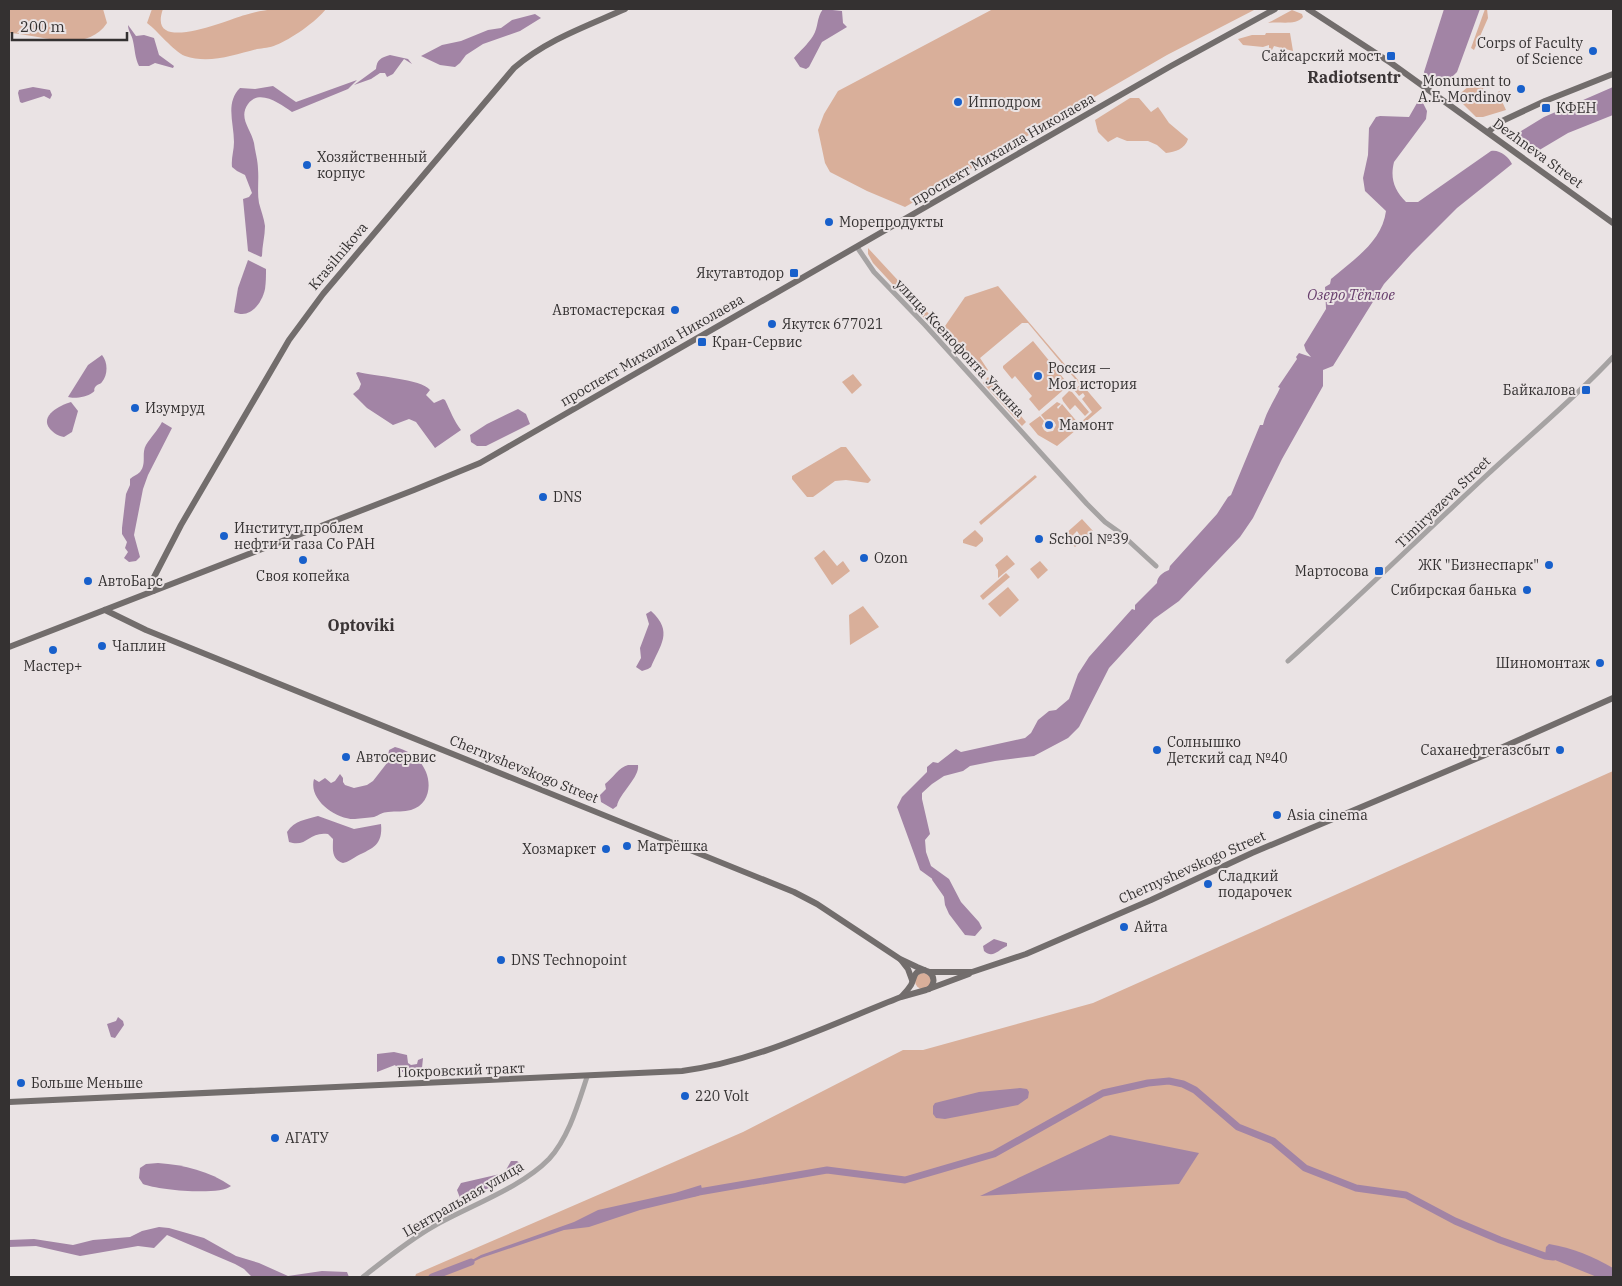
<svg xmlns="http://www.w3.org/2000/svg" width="1622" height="1286" viewBox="0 0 1622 1286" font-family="'IBM Plex Serif',serif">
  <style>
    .green { fill: #d9af9a }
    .water { fill: #a284a5 }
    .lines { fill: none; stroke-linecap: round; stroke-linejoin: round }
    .canal { stroke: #a284a5; stroke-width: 4 }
    .river { stroke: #a284a5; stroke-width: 7 }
    .minor { stroke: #a6a3a3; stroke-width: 5 }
    .major { stroke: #726d6c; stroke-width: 6 }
    .poi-dot { fill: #1860cb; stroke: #eae3e4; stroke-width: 2 }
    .labels { text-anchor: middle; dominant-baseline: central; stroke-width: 4; stroke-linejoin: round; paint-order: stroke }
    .poi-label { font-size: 14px; fill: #343131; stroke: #eae3e4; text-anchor: start }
    .street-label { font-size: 14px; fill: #343131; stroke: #eae3e4 }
    .water-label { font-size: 15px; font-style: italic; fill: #683f6d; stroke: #eae3e4 }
    .quarter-label { font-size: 16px; font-weight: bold; fill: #3a3435; stroke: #eae3e4 }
  </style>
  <rect width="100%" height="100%" fill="#eae3e4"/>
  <g class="green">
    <path d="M9,9H103L107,23C86,55 39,34 9,33Z"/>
    <path d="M152,9H163C146,56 229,19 245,15C254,12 265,10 275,9C291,6 309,9 326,9C317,21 290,40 276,45C270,48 263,48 257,49C234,55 209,64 185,56C173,51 158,31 147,23Z"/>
    <path d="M993,9H1256L1167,55L905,207L867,191L830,172L825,163L818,130L824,114L838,91Z"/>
    <path d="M1485,9H1487L1488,18L1474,50L1471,48Z"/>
    <path d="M1292,10L1302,14L1303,17C1295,26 1280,21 1268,23Z"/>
    <path d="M1266,33H1290L1293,51L1274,46L1272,50H1269V45L1263,47L1243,45L1238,39L1252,35H1265Z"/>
    <path d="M1482,84L1484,85L1482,94L1487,99L1494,98L1499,91L1500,92L1499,95L1506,110L1483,117H1476L1456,97L1469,86L1480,88Z"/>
    <path d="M1130,98H1139L1151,112L1158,107L1169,123L1188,139C1185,149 1175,152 1166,153L1157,145L1148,141H1127L1117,137L1108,142L1098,132L1095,120Z"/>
    <path d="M868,248L943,329L965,297L998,286L1102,408L1057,446L1038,435L1029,424L1040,416L1044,421L1042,426L1044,430L1047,432L1053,431L1056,425C1054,420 1050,418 1045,420L1041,415L1057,402L1061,404L1057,407L1058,409L1062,404L1079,424L1092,412L1082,399L1085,396L1083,393L1079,396L1074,390L1080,385L1028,323H1022L980,358L988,370L981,377H978L953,346L945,341L873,263L868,254Z"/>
    <path d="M1033,341L1069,385L1039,411L1029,399L1032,396L1015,376L1012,379L1003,368V366Z"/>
    <path d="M853,374L862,385L852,394L842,382Z"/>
    <path d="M988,377L1026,422L1022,426L983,383Z"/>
    <path d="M1069,391L1072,392L1089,412L1085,416L1075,405L1070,410L1063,401L1062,398Z"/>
    <path d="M841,447H846L871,480L868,483L846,480L835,481L813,497H807L792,479V476Z"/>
    <path d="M1035,475L1037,477L981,525L979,522Z"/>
    <path d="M1082,519L1093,531L1075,547L1069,541L1079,534L1077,531L1068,540L1064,535Z"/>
    <path d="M975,530L983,538V541L976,547L963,543V540Z"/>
    <path d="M824,550L837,566L843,561L850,571L832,585L814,558Z"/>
    <path d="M1007,555L1015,564L998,578V570L995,565Z"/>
    <path d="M1040,561L1048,570L1038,579L1030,569Z"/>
    <path d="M1006,573L1010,577L983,600L980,596Z"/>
    <path d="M1008,587L1019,600L1000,617L988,604Z"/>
    <path d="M863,606L879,627L850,645L849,615Z"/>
    <path d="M1613,771V1277H415L416,1274L743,1132L903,1050H923L1093,1003Z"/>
    <circle cx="923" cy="981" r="8"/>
  </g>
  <g class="water">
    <path d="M823,9L842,11L843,23L847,27L822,42L809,67L806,69L800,67L794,58C800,51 808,44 813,36C819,26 816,19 823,9Z"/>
    <path d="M1444,9H1480L1457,72C1453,76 1449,81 1444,82C1436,84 1426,79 1424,72Z"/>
    <path d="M535,14L541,18L520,31L483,44L466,55L460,63L455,67L440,65L421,56L442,45L461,41L488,30L501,28L512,20Z"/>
    <path d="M128,25L136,36L144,35L154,38L159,55L174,66L173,68L155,63L149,66H139C135,58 135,50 133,41C132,35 128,31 128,25Z"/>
    <path d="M390,55L408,59L412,64L404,59L393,74L387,77L385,73H380L371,79L354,85L376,69C377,59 381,58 390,55Z"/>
    <path d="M357,80L348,89L292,112C281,105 260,88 248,104C238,118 251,129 254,143C255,151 258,161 258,169C259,181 257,192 259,203C261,211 264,218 265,226C265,236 262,246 262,256L261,257L248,251L243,199L249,197L252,193L245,175L237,171L232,167C231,158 234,151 234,142C234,123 225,103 240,88L255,89L273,86L296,102Z"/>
    <path d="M33,87L50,90L52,95L50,99L44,96L22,103L20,102L18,93L19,90Z"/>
    <path d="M1613,87V115L1568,133L1531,155L1513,136L1544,117Z"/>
    <path d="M1420,102L1423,103L1427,111L1426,119L1394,162C1390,178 1394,190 1406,202H1418L1491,151C1499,149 1509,157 1512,164L1457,208L1412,253L1384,284L1333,366L1323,370V386L1282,459L1253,518L1240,537L1179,601L1154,619L1109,668L1079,727L1068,738L1034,756L995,761L970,766L963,771L944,776L932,784L922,793V799L930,834L925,840L926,852L931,866L949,879L961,902L979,922L982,928L975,936L965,935L949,914L945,905L943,889L938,883L920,870L897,807L902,797L927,772V767L933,762L938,763L956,749L961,752L1025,738L1031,733L1038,720L1049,711L1056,710L1069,699L1078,674L1089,657L1132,609L1135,610V605L1157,583C1157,577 1163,572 1169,570L1170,566L1217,514L1228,497L1231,495L1260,425H1263C1266,412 1274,401 1280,388L1278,387L1297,359L1296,357L1299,353L1311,357L1306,351L1304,345L1326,309L1325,287L1330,284L1331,279C1353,260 1382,242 1386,211L1365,191L1363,178L1368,155L1369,128L1376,117L1380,116L1409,117L1417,103Z"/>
    <path d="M248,260L266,269C266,275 266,282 265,289C262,303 250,320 234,312L238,288Z"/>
    <path d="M102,355C108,362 108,375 102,382C101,384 98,384 96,386C92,391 97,390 92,393C87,397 74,399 68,397L88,365Z"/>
    <path d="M358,372C373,376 422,379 430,390L426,395L434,403L443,399L445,400C450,410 454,421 461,430L435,448L416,422L409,419L393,425L367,408L353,394L359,389L361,384L356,373Z"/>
    <path d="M71,402L78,411L72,432L64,437C58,436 55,434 50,429C39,416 60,405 71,402Z"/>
    <path d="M518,409L526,414L530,424L486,446H477L471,442L470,435L487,424Z"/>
    <path d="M162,422L172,428L148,475L143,489L134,535L140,557L136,561L129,562L124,558L128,552L125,548L127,542L122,534V528L126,494L130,485V479C133,476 137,475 140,472C147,463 141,454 146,445C151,437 158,430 162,422Z"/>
    <path d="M651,611C674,632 660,645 651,667L648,669L642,671L636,667L641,658L640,648L649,624L646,614Z"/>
    <path d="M395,747C410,751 420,758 426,772C432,787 428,805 411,810C404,812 396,811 388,812C383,812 379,815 374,817C369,818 361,818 355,819C337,820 308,800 314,779L319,782L325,778L331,783L335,781L340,774L343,778V782L345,785L354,788L367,785L373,781L387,763L389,750Z"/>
    <path d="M628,765H638C640,777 619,794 617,806L613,809L601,802L600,795L606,789L605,784C613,778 619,767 628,765Z"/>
    <path d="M318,816L354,829L381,824C383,845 373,848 357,856C352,859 348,862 343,863C331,859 333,849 333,839L328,834C309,831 307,848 289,842L287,832C295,820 305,820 318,816Z"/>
    <path d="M994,939L1007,943V946C998,950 993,959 984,951L983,946Z"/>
    <path d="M118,1017L123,1021L124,1025L115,1038L111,1037L107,1024L116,1021Z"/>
    <path d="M394,1052L407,1055L408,1063L411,1065L417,1064L418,1060L423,1058L422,1068L418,1072H400L395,1065L377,1072V1054Z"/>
    <path d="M1020,1088L1027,1089L1029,1092L1028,1098L1018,1105L945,1119L936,1118L933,1114V1106L935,1103L979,1092Z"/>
    <path d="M1110,1135L1199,1153L1179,1184L980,1196Z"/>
    <path d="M511,1161H517L522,1165L520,1170L514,1175L507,1177L500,1183L464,1199L460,1198L457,1190L461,1183L500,1174L506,1170Z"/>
    <path d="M158,1163C185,1165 209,1171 231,1186C220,1196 157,1190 143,1184L139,1178L140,1168L146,1164Z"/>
    <path d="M701,1185L703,1193L698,1196L640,1210L589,1227L564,1230L481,1258L467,1265H463L481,1255L574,1222L598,1210L675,1193Z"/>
    <path d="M159,1227L169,1228L204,1238L236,1256L259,1263L288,1276L322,1271L347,1272L349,1277H252L244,1269L235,1264L167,1235L154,1248L138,1246L80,1256L36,1246L9,1247V1240L34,1239L73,1245L93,1240L130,1237L142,1231Z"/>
    <path d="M1549,1244C1573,1248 1592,1256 1613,1268V1277H1597L1545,1256L1546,1247Z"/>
  </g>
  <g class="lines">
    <path class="canal" d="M934,879L946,896"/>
    <g class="river">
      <path d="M693,1193L827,1170L905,1180L994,1154L1103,1093L1148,1083L1169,1081L1183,1084L1195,1090L1238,1127L1273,1141L1305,1168L1356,1188L1406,1195L1455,1221L1500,1240L1545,1256L1553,1257"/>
      <path d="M432,1277L471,1262"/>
    </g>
    <g class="minor">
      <path d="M857,247L874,272L925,325L1087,504L1105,522L1119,532L1156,566"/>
      <path d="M1288,661C1356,600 1421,536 1488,474C1530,435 1574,399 1613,357"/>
      <path d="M363,1277C386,1259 409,1240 434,1226C469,1206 521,1188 549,1159C569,1137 578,1104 587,1077"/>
    </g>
    <g class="major">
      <path d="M1308,9L1391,63L1613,223"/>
      <path d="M1488,132L1500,122L1545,101L1613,74"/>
      <path d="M153,591L152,581L181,525L289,340L323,294L514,68C546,40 587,26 625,9"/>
      <path d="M105,610L146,630L794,892L817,904L900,959L917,967L929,972H972L1026,954L1151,900L1252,853L1485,755L1613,698"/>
      <path d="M9,647L414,490L480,463L1171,66L1275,9"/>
      <path d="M901,960L908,969L912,980"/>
      <path d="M929,989C935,983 935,977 929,972"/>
      <path d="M902,996C905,993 908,990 911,985C915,977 913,971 924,970"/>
      <path d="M9,1102L682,1071C758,1061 829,1025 901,997L926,990L969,974"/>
    </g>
  </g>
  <g class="poi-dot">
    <circle cx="1593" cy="51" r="5"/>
    <rect x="1386" y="51" width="10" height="10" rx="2.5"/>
    <circle cx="1521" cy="89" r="5"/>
    <circle cx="958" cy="102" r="5"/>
    <rect x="1541" y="103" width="10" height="10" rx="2.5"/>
    <circle cx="307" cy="165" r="5"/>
    <circle cx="829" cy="222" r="5"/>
    <rect x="789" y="268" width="10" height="10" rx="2.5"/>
    <circle cx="675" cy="310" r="5"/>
    <circle cx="772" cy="324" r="5"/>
    <rect x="697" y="337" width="10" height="10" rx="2.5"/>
    <circle cx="1038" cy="376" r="5"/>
    <rect x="1581" y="385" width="10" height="10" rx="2.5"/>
    <circle cx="135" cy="408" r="5"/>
    <circle cx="1049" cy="425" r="5"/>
    <circle cx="543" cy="497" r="5"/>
    <circle cx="224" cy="536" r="5"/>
    <circle cx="1039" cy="539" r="5"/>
    <circle cx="864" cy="558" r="5"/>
    <circle cx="303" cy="560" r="5"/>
    <circle cx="1549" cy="565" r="5"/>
    <rect x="1374" y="566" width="10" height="10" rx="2.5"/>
    <circle cx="88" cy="581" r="5"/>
    <circle cx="1527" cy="590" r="5"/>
    <circle cx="102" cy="646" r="5"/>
    <circle cx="53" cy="650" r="5"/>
    <circle cx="1600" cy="663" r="5"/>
    <circle cx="1157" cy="750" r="5"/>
    <circle cx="1560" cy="750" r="5"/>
    <circle cx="346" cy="757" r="5"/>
    <circle cx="1277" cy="815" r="5"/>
    <circle cx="627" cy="846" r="5"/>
    <circle cx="606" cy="849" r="5"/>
    <circle cx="1208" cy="884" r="5"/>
    <circle cx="1124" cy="927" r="5"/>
    <circle cx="501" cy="960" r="5"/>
    <circle cx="21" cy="1083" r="5"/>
    <circle cx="685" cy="1096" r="5"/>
    <circle cx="275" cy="1138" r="5"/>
  </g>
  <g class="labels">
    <g class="poi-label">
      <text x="1583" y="43" text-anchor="end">Corps of Faculty<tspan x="1583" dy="16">of Science</tspan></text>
      <text x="1381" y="56" text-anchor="end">Сайсарский мост</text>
      <text x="1511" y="81" text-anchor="end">Monument to<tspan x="1511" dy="16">A.E. Mordinov</tspan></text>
      <text x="968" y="102">Ипподром</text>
      <text x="1556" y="108">КФЕН</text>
      <text x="317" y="157">Хозяйственный<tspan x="317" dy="16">корпус</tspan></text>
      <text x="839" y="222">Морепродукты</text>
      <text x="784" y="273" text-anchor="end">Якутавтодор</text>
      <text x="665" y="310" text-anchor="end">Автомастерская</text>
      <text x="782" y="324">Якутск 677021</text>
      <text x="712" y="342">Кран-Сервис</text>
      <text x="1048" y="368">Россия —<tspan x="1048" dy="16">Моя история</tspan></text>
      <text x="1576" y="390" text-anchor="end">Байкалова</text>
      <text x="145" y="408">Изумруд</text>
      <text x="1059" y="425">Мамонт</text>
      <text x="553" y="497">DNS</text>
      <text x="234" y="528">Институт проблем<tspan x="234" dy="16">нефти и газа Со РАН</tspan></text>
      <text x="1049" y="539">School №39</text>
      <text x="874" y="558">Ozon</text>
      <text x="1539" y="565" text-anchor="end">ЖК "Бизнеспарк"</text>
      <text x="1369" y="571" text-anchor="end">Мартосова</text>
      <text x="303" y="576" text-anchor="middle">Своя копейка</text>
      <text x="98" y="581">АвтоБарс</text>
      <text x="1517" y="590" text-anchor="end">Сибирская банька</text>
      <text x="112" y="646">Чаплин</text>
      <text x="1590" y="663" text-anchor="end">Шиномонтаж</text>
      <text x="53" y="666" text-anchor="middle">Мастер+</text>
      <text x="1167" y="742">Солнышко<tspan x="1167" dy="16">Детский сад №40</tspan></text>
      <text x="1550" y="750" text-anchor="end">Саханефтегазсбыт</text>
      <text x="356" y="757">Автосервис</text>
      <text x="1287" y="815">Asia cinema</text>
      <text x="637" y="846">Матрёшка</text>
      <text x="596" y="849" text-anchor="end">Хозмаркет</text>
      <text x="1218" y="876">Сладкий<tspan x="1218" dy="16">подарочек</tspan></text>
      <text x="1134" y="927">Айта</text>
      <text x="511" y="960">DNS Technopoint</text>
      <text x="31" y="1083">Больше Меньше</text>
      <text x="695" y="1096">220 Volt</text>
      <text x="285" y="1138">АГАТУ</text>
    </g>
    <g class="street-label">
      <text transform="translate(1003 149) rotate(-30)">проспект Михаила Николаева</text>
      <text transform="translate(1538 153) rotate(36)">Dezhneva Street</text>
      <text transform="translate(338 256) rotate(-50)">Krasilnikova</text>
      <text transform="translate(960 348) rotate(47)">улица Ксенофонта Уткина</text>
      <text transform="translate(652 350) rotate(-30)">проспект Михаила Николаева</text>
      <text transform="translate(1443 502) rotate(-44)">Timiryazeva Street</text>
      <text transform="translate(524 769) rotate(22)">Chernyshevskogo Street</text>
      <text transform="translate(1192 867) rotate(-24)">Chernyshevskogo Street</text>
      <text transform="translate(461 1070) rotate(-2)">Покровский тракт</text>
      <text transform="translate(463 1199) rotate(-30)">Центральная улица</text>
    </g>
    <g class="water-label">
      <text x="1351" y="294">Озеро Тёплое</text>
    </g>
    <g class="quarter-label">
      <text x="1354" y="77">Radiotsentr</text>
      <text x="361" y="625">Optoviki</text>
    </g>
  </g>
  <rect width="1622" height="1286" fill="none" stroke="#343131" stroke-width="20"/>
  <path d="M12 32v8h115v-8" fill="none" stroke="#343131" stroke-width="2.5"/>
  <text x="20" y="32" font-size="15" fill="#343131" stroke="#eae3e4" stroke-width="4" paint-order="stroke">200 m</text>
</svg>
